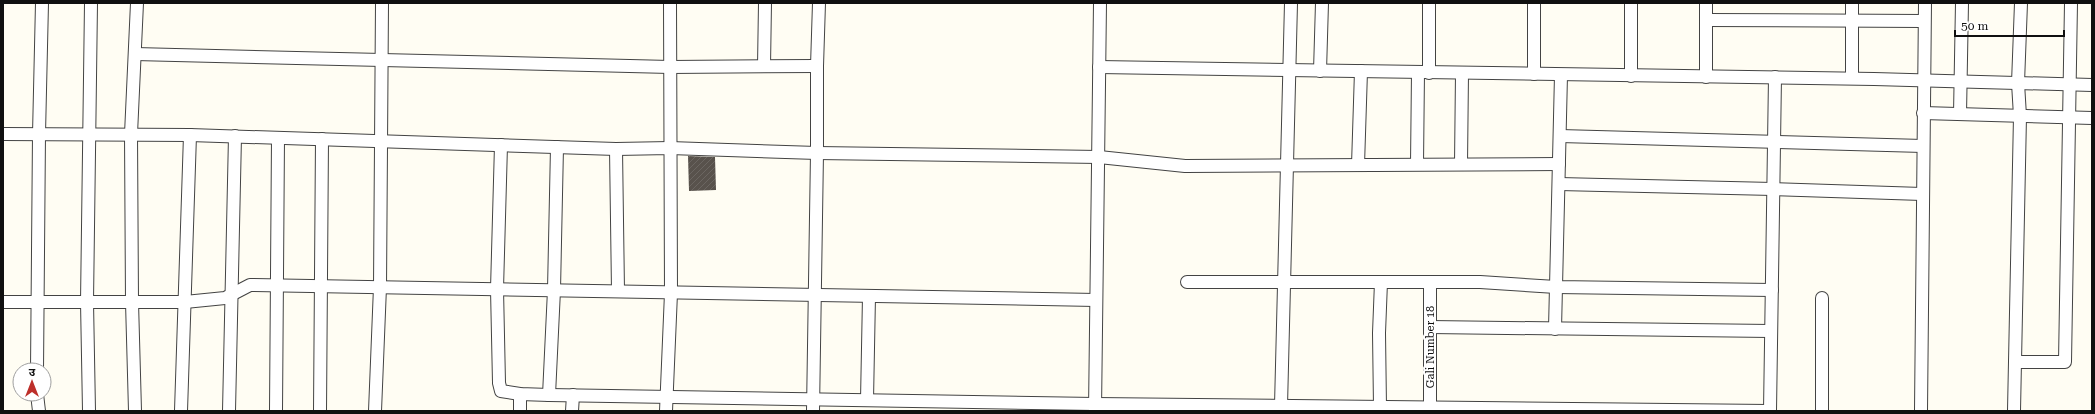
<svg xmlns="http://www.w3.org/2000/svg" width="2095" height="414" viewBox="0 0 2095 414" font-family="'Roboto Serif','Noto Sans Devanagari',serif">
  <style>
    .building { fill: url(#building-hatch) }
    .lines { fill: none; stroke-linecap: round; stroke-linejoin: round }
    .street-casing { stroke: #434343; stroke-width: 14 }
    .street { stroke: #fff; stroke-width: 12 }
    .labels { text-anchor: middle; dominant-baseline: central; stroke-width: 4; stroke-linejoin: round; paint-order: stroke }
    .street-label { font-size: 11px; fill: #101010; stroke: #fff }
  </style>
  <defs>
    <pattern id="building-hatch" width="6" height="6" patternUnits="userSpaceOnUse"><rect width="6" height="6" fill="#58524c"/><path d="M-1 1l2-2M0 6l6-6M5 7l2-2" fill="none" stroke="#6b6661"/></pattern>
  </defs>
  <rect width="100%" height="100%" fill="#fffdf3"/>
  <path class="building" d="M688,156L715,157L716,190L689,191Z"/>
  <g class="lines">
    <g class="street-casing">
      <g id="street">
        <path d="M1534,3V74"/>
        <path d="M1706,3V77"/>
        <path d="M1706,20L1924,21"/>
        <path d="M135,54L670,67L817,66"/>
        <path d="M764,66L765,3"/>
        <path d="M1099,67L1874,79L2092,85"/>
        <path d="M1320,71L1322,3"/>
        <path d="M1429,73V3"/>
        <path d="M1631,76V3"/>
        <path d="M1852,78V3"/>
        <path d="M1923,113L2092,118"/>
        <path d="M1960,114L1962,3"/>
        <path d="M3,134L190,135L616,149L670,148L817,153L1099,157L1185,166L1559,164"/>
        <path d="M1560,136L1923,146"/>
        <path d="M501,145L497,289L499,383L501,391L520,394L549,395L1095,404L1769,411"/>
        <path d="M616,149L618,291"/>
        <path d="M1417,164L1418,72"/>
        <path d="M1461,164L1462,73"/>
        <path d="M1358,165L1361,71"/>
        <path d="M1559,184L1773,189L1922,194"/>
        <path d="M1187,282H1480L1556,287L1772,290"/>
        <path d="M3,302H185L225,298L250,285L1096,300"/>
        <path d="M1430,327L1771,331"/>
        <path d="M1555,329L1561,75"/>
        <path d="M2015,362H2065L2071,3"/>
        <path d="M37,370L39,134L42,3"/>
        <path d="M37,394L39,411"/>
        <path d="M549,395L554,290L557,147"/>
        <path d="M867,400L869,296"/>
        <path d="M1281,406L1291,3"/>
        <path d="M1380,407L1379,333L1381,282"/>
        <path d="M89,411L87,302L91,3"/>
        <path d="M135,411L132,302L131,134L137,3"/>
        <path d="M181,411L190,135"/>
        <path d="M229,411L235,136"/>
        <path d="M276,411L278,138"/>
        <path d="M320,411L322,139"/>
        <path d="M375,411L380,287L382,3"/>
        <path d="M520,411V394"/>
        <path d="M572,411L573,395"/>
        <path d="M666,411L671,293L670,3"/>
        <path d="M813,411L817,153V66L819,3"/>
        <path d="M1095,411L1100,3"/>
        <path d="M1430,411V282"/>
        <path d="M1770,411L1775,77"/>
        <path d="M1822,411V298"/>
        <path d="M1921,411L1925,3"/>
        <path d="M2014,411L2020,116L2018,83L2021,3"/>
      </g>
    </g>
    <use href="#street" class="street"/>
  </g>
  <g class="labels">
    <g class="street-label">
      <text transform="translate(1430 347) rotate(-90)">Gali Number 18</text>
    </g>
  </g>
  <rect width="2095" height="414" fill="none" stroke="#101010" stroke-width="8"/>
  <g transform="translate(32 382)"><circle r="19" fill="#ffffff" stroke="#9f9f9f"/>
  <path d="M0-3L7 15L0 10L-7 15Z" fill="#bd2f2a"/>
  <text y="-6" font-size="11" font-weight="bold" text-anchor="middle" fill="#101010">उ</text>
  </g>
  <path d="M1955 30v6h109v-6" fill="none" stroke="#101010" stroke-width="2"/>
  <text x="1961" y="30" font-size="12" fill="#101010" stroke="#ffffff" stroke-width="3" paint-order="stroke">50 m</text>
</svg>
